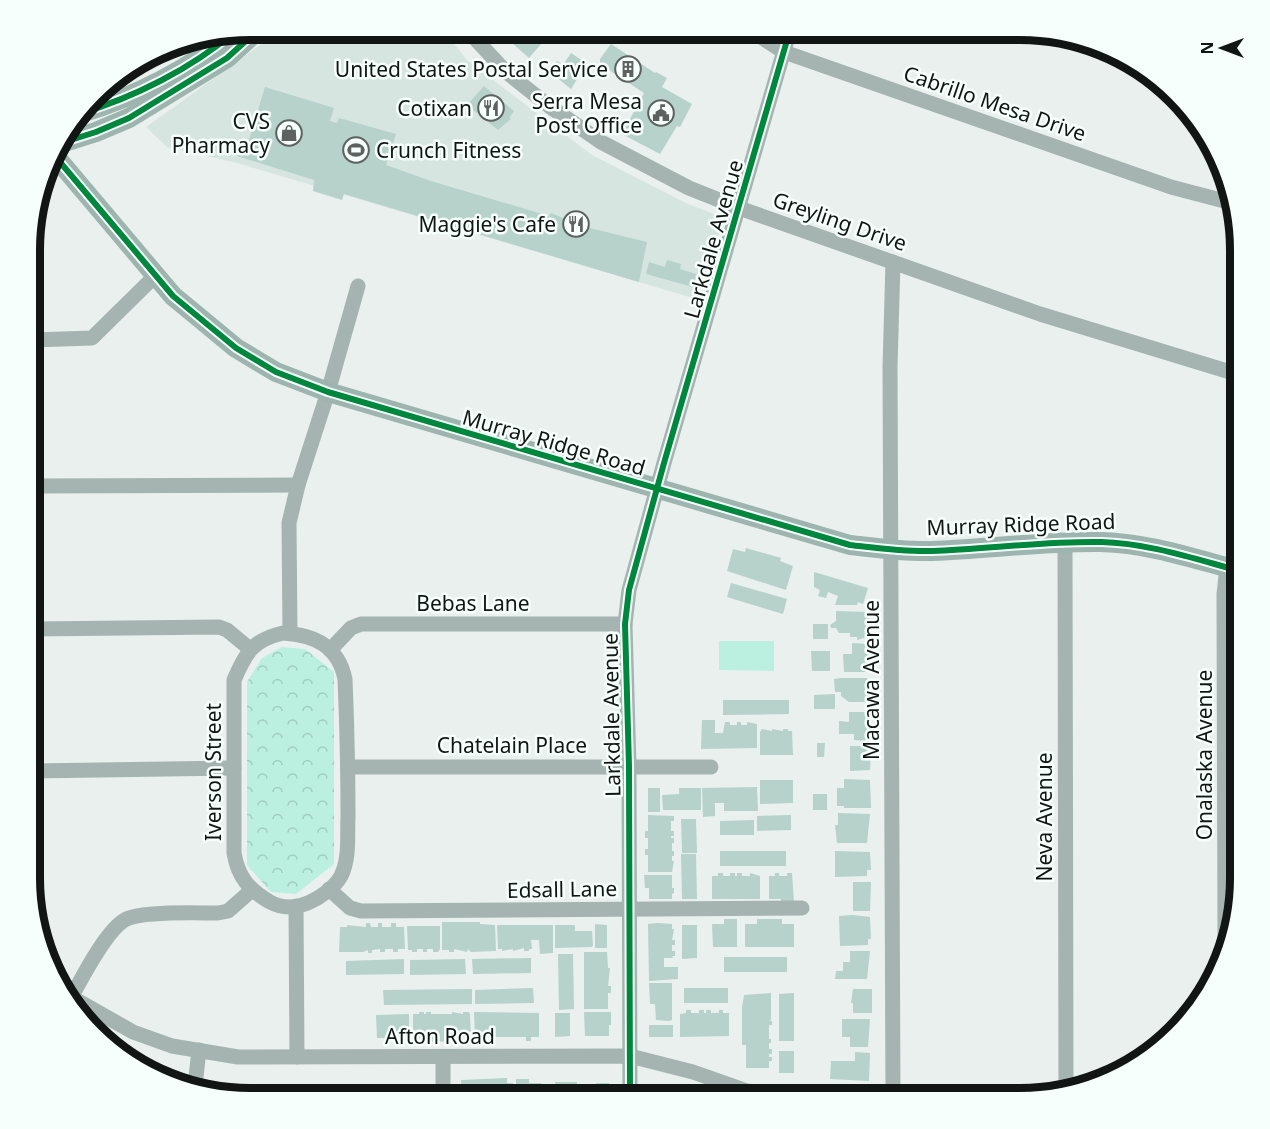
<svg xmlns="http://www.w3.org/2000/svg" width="1270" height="1129" viewBox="0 0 1270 1129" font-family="'Noto Sans',sans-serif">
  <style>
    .built { fill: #d7e5e0 }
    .forest { fill: url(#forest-crowns) }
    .garden { fill: #bbf0e1 }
    .building { fill: #b6d2cb }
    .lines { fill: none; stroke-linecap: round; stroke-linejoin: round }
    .minor { stroke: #a5b4b0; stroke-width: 15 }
    .major { stroke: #9eb4ae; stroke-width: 20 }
    .cycleway-casing { stroke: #f7fffc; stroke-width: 10 }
    .cycleway { stroke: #00873e; stroke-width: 6 }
    .labels { text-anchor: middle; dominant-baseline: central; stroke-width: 5; stroke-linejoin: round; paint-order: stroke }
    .poi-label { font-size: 21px; fill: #111614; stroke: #f7fffc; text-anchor: end }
    .street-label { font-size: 21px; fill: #111614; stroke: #f7fffc }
    .rim { fill: none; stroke: #111614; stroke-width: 8 }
  </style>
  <defs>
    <pattern id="forest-crowns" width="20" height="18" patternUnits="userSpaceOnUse" patternTransform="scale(1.5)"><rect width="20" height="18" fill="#bbf0e1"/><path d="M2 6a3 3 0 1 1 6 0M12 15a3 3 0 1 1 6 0" fill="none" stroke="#a0cdc0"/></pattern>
  </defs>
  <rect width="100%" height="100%" fill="#e9f0ee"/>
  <path class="built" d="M281,30H443L467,60L592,155L686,203L724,218L696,299L237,163L167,147L146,127Z"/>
  <path class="forest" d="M282,647L305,649L334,672V864L296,894L271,892L247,865V682L262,658Z"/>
  <path class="garden" d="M719,641H774V671L719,670Z"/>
  <g class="building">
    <path d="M522,30H568L557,44L547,37L529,58L511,42Z"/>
    <path d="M611,44L655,73L656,72L667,78L662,87L692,104L680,127L677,126L660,154L622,134L644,93L600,64V59Z"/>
    <path d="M571,53L586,63L577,75L579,76L571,89L550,72L557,61L563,65Z"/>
    <path d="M484,86L514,111L509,118L511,119L498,130L467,105Z"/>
    <path d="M265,87L334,108L330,121L337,123L339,118L396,134L386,165L431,181L549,216L551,213L582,226L647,242L639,282L344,194L342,200L313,191L314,180L234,155L238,144L247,147Z"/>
    <path d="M667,260L681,264L680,269L696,274L693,287L646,274L649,262L665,267Z"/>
    <path d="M746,548L781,558L780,561L793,566L786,590L727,571L733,549L745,552Z"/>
    <path d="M814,572L868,588L863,604L858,602L857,605H835L838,596L828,592L826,598L818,596L820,590L814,587Z"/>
    <path d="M731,583L787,599L783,614L727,597Z"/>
    <path d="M836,611L869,612L870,631H866L867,637L857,640V637H850V633H839L836,628H831L830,625L836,621Z"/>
    <rect x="813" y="624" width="15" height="15"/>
    <path d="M852,643L869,644L870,672H844L843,654H852Z"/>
    <path d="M811,651H830V671H812Z"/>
    <path d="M841,678H867V684H871L870,702H849L841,696V692H835L834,679Z"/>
    <path d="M835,694V709H814V695Z"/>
    <path d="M723,700H789V714L723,715Z"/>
    <path d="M849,712H867L869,741L854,740V734H839V721L849,722Z"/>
    <path d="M702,720H715V733H723L725,722H730V725H737V722H741V725H747V722L757,724V748L701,749Z"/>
    <path d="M762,729L772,731V729L783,731V729H788V731H792L793,755H760V732Z"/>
    <path d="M817,743H825L824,757H817Z"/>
    <path d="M850,746H867V752H871L870,770L850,771Z"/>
    <path d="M844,779L870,780L871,808H844V806H837V788H844Z"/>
    <path d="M760,780H793V803L760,804Z"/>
    <path d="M757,787L758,811H724V803H715V816L703,817L702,788Z"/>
    <rect x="648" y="788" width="12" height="24"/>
    <path d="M679,788H701V810H663L662,795L679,794Z"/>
    <rect x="813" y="794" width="14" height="16"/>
    <path d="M838,813L870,814L867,843H837L835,825H838Z"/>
    <path d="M648,815L674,816V821H671V831H674V836H671V838H674V843H672V851H674V856H672V861H674L672,872H648V855H645V849H648V838H645V831H648Z"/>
    <path d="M791,815V830L757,831V816Z"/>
    <path d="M681,819H696L697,853H682Z"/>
    <path d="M754,820V835H720V821Z"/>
    <rect x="720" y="851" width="66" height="15"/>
    <path d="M835,851L870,852L871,870H867V876L835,877Z"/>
    <path d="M681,854H696L697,899H682Z"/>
    <path d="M718,873H723V876H730V873H735V876H737V873H742V876H750V873L760,876V899H712V876H718Z"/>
    <path d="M775,873H779V876H787V873H792L794,902H781V899H769V876H775Z"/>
    <path d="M644,875H672V888H674V893L672,894V899H649V888H645Z"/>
    <path d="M853,882H871L870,911H853Z"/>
    <path d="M853,915L870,917L871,939H868V945L840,946L839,916Z"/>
    <path d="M724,919H737V947H713L712,924H724Z"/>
    <path d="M757,919H782V924H794V947H745V924H757Z"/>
    <path d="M442,922H480V924L495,925L496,951L471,952L468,949L467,952L454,949V952H449V950H442Z"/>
    <path d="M366,923H370L371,927H378V923H382V927H391V923H396V927H404L405,949H398V952H393V949H385V952H380V949L372,950V953H368V950L363,952H339L340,927H347V925L366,927Z"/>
    <path d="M658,923L672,924V929H674L672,940H675V945H672V951H675V956H672L673,958H664V967H678V979L649,981L648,924Z"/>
    <path d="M595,924L607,925V948H595Z"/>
    <path d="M497,925H553V953L540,954L539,940H531L532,949H529V951H524V948L513,951V949L502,951V949H498Z"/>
    <path d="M555,925H575V931H592L593,945L592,947L555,948Z"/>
    <path d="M682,925H697V958L682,959Z"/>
    <path d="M407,926H440V949L438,952H433V949H427V952H423V949H417V952H412V950H408Z"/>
    <path d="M850,951H870L867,979H835L836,971H843V962H850Z"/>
    <path d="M584,952H607L608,968H610L608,986H611V993H608V1009H584Z"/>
    <path d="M558,954H573L574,1009L559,1010Z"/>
    <rect x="724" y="957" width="63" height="15"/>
    <path d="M531,958V973L473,974L472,959Z"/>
    <path d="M404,959V974L346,975V961Z"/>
    <path d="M465,959L466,974L410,975V960Z"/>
    <path d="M649,983H672V1020L669,1021L656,1020L655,1004H650Z"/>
    <path d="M533,988L534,1003L475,1004V990Z"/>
    <rect x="684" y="988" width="44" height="15"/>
    <path d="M472,989V1004L384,1005L383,990Z"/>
    <path d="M853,989H872V1013H853V1003H851Z"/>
    <path d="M771,993V1020L769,1021H772V1025H769V1039H771V1043H769V1049H772V1054H769V1057H772V1061H769V1068H746V1045H742V1007L744,995Z"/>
    <path d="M794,993V1041H779V994Z"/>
    <path d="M686,1010H691V1013H699V1010H704V1013H706V1010H711V1013H719V1010H723V1013H729V1036L680,1037V1014L686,1013Z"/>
    <path d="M419,1012H424V1014H426V1012H431V1014H452V1012L463,1014V1012H469L470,1014L471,1037H458V1041L425,1042V1037L413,1038V1014H419Z"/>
    <path d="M474,1012L539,1013V1037H531V1041H526V1037H475Z"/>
    <path d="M584,1012H611V1025H609V1036H585Z"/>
    <path d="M555,1013H570V1036L555,1037Z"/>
    <path d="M409,1014V1038H377L376,1015Z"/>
    <path d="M842,1019H870L868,1047H850V1037H842Z"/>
    <rect x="649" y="1025" width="24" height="12"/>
    <rect x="779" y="1051" width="15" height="22"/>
    <path d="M855,1052L870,1053L869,1081L830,1079L831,1061H855Z"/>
    <path d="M507,1078V1083H513V1099H462L461,1080Z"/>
    <path d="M516,1079H529V1083H541V1099H516Z"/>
    <path d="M555,1082H577V1089H593L595,1099H555Z"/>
    <rect x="596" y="1083" width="13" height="16"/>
  </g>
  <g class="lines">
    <g class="minor">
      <path d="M467,30L505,71L549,106L601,142L689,188L739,208L1040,314L1240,375"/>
      <path d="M750,30L784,52L1171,187L1232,203"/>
      <path d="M893,262L890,367L893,1099"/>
      <path d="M33,340L92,338L156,275"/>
      <path d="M33,486L298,485"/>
      <path d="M1065,542L1066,1091"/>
      <path d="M32,629L219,627L227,630L250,649"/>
      <path d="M283,633C315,635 338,646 345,679C347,725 348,771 348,817C347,836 350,858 341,876C335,887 321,897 310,902C297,908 283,909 270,902C249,890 238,877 234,853V680C246,652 253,640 283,633Z"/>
      <path d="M290,633L289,523L298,485L328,392L358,286"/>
      <path d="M330,650L351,628L361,624H625"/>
      <path d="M349,767H711"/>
      <path d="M31,771L234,768"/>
      <path d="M329,889L350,908L361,911L802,908"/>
      <path d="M296,906L297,1057"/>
      <path d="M1225,942L1224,594L1227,567"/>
      <path d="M66,994L133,1032L172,1046L238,1057L630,1056L693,1072L747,1091L822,1099"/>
      <path d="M72,996C82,978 109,924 129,918C149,911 196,913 218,913L228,911L252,890"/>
      <path d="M443,1058V1099"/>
      <path d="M195,1086L199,1050"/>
      <path d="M630,1099L629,766L625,624L629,590L664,463L790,30"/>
    </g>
    <g class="major">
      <path d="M81,113C133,98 192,68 233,33"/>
      <path d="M58,144L96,132L129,118L227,58L258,30"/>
      <path d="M54,155L173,296L236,348L276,372L328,392L850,545C877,548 904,552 932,551C988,549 1044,541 1101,542C1148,543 1195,559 1240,571"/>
    </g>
    <g class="cycleway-casing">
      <g id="cycleway">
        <path d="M81,113C133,98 192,68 233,33"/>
        <path d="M58,144L96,132L129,118L227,58L258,30"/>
        <path d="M54,155L173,296L236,348L276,372L328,392L850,545C877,548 904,552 932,551C988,549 1044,541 1101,542C1148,543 1195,559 1240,571"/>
        <path d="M630,1099L629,766L625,624L629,590L664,463L790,30"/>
      </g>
    </g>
    <use href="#cycleway" class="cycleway"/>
  </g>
  <defs>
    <g id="building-ring" transform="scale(1.35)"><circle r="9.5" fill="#f7fffc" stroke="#5d6260" stroke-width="1.5"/><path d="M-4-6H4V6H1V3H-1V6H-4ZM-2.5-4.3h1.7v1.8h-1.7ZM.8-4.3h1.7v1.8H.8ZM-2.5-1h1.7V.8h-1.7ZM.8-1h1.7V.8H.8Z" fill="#5d6260"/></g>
    <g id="restaurant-ring" transform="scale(1.35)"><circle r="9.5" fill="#f7fffc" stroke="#5d6260" stroke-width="1.5"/><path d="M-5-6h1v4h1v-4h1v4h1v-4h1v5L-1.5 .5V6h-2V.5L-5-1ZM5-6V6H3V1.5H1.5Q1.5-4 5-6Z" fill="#5d6260"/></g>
    <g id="civic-ring" transform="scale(1.35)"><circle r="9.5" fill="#f7fffc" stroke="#5d6260" stroke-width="1.5"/><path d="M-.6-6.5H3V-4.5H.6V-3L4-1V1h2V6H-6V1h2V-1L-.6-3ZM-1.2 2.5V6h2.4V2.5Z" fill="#5d6260"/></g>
    <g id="shop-ring" transform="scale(1.35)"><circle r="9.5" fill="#f7fffc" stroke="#5d6260" stroke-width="1.5"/><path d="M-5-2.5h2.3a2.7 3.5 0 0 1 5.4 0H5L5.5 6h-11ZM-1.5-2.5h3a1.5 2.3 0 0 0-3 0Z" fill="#5d6260"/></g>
    <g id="stadium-ring" transform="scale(1.35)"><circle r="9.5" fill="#f7fffc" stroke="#5d6260" stroke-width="1.5"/><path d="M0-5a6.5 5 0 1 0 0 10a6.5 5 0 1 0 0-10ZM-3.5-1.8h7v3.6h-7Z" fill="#5d6260"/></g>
  </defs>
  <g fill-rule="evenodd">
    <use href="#building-ring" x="628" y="69"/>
    <use href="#restaurant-ring" x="491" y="108"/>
    <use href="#civic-ring" x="661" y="113"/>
    <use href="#shop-ring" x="289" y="133"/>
    <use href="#stadium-ring" x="356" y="150"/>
    <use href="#restaurant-ring" x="576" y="224"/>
  </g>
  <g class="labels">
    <g class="poi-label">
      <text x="608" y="69">United States Postal Service</text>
      <text x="642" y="101">Serra Mesa<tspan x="642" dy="24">Post Office</tspan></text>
      <text x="472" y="108">Cotixan</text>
      <text x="270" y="121">CVS<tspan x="270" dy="24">Pharmacy</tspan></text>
      <text x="376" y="150" text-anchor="start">Crunch Fitness</text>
      <text x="556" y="224">Maggie's Cafe</text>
    </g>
    <g class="street-label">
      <text transform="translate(995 103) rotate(19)">Cabrillo Mesa Drive</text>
      <text transform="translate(840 221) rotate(19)">Greyling Drive</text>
      <text transform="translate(713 239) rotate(-74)">Larkdale Avenue</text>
      <text transform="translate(554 442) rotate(16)">Murray Ridge Road</text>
      <text transform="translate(1021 524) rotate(-2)">Murray Ridge Road</text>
      <text x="473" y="603">Bebas Lane</text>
      <text transform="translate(871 680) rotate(-90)">Macawa Avenue</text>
      <text transform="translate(611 715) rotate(-91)">Larkdale Avenue</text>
      <text x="512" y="745">Chatelain Place</text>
      <text transform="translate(1204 755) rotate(-90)">Onalaska Avenue</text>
      <text transform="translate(213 772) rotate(-90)">Iverson Street</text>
      <text transform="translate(1044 817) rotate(-90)">Neva Avenue</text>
      <text transform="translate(562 889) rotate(-1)">Edsall Lane</text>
      <text x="440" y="1036">Afton Road</text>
    </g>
  </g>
  <path d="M0 0H1270V1129H0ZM250 40H1020A210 210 0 0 1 1230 250V878A210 210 0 0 1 1020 1088H250A210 210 0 0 1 40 878V250A210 210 0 0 1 250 40Z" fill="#f7fffc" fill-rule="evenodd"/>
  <path class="rim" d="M250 40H1020A210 210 0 0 1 1230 250V878A210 210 0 0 1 1020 1088H250A210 210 0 0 1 40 878V250A210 210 0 0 1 250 40Z"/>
  <g transform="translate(1222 48) rotate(270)" stroke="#f7fffc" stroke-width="4.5" paint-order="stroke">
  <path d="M0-4.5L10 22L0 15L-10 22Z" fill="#111614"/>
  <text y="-9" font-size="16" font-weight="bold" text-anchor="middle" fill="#111614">N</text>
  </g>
</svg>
